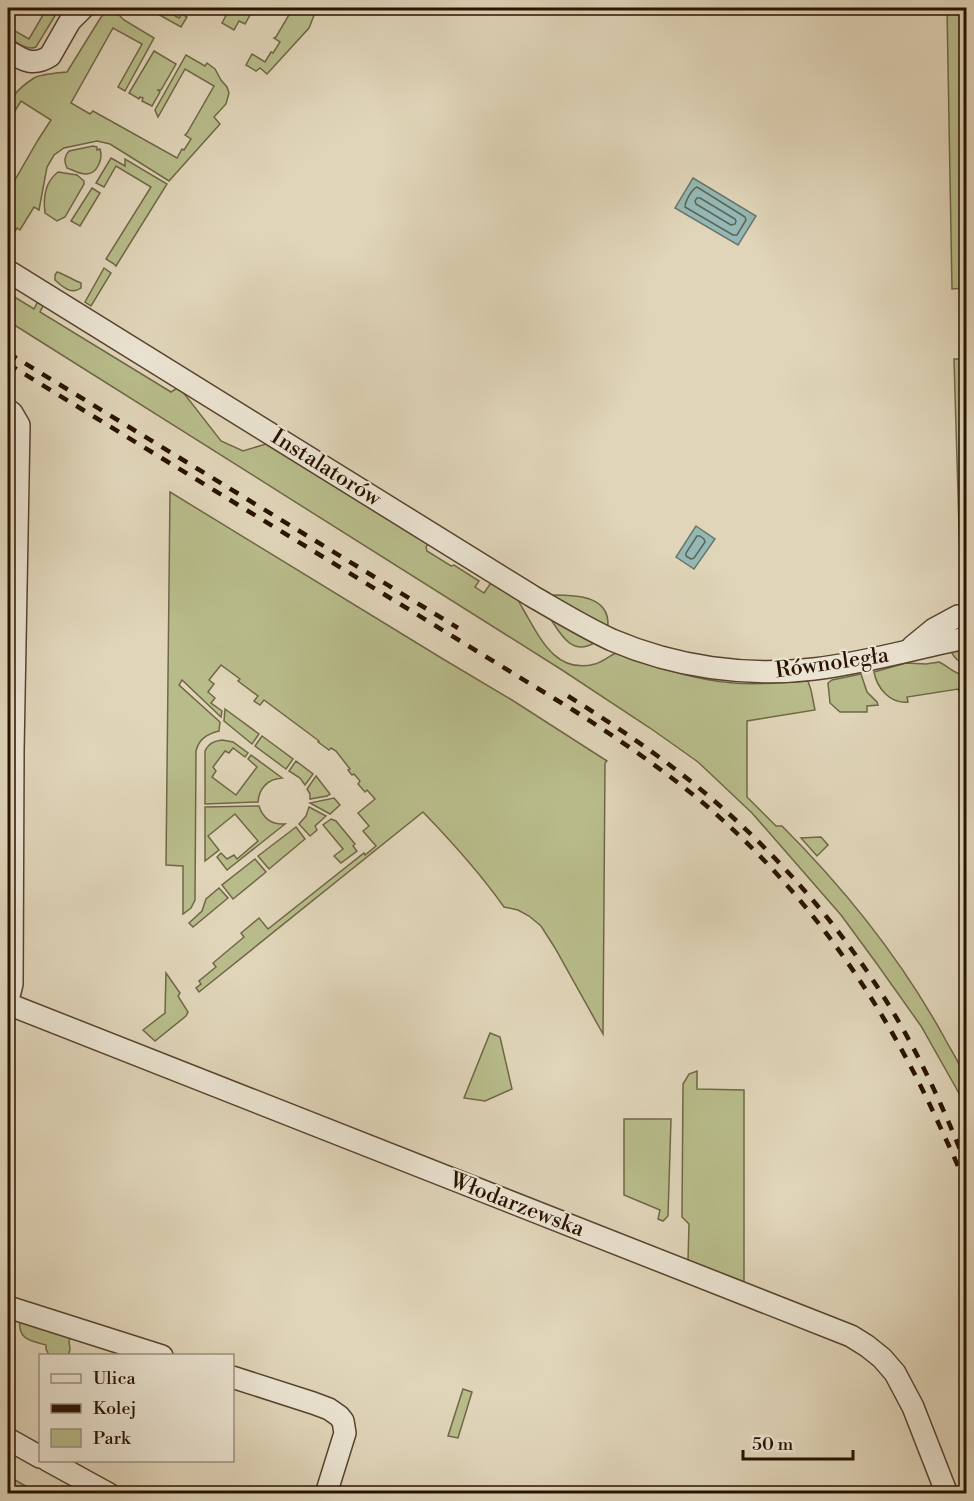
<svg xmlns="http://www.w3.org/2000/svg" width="974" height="1501" viewBox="0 0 974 1501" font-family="'Libre Bodoni',serif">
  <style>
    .green { fill: #b8bc8b; stroke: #706746; stroke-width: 1.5 }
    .water { fill: #94b8b4; stroke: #69766c; stroke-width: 1.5 }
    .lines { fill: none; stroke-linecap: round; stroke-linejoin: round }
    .shore { stroke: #5e655a; stroke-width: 1.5 }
    .minor-casing { stroke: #57432e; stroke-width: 24 }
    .minor { stroke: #ebe4d2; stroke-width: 21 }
    .rail { stroke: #291200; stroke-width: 4.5; stroke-dasharray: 10 10; stroke-linecap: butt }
    .labels { text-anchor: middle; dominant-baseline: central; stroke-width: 4.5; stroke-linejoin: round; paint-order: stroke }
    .street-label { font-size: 22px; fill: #291200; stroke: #ebe4d2 }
  </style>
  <rect width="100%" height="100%" fill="#e0d5b9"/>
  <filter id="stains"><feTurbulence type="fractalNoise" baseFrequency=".00333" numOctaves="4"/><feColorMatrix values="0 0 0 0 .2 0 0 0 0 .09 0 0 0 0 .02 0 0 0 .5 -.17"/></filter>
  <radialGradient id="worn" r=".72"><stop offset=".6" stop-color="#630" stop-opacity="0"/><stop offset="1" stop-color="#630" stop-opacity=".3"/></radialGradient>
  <g class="green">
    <path d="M47,8H63L56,14L36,47C26,51 16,41 8,37V27L29,39Z"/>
    <path d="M112,8L124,20L154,38L125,91L118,87L142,44L113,28L71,103L90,114L93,111L177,158L182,149L184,150L191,139L185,135L187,133L214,86L185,69L158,117L155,110L186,55L205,66L207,63L215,69L221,80L227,87L229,93L226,104L214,117L220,124L169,181L110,144L97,141L64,148L54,155L47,167L39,210L34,207L20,230L17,228L8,244V192L38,140L51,120L21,101L8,122C6,100 17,89 34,78C41,74 59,73 67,72L101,17Z"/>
    <path d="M147,8H161L179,18L182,14L187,17L181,27Z"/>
    <path d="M230,8H254L245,24L239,21L234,30L222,23Z"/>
    <path d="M293,8H312V9L316,10L309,28L267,74L260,68L256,71L246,65L252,54L265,62L271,52L273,53L280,42L274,38L276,37Z"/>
    <path d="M947,8H961L963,152L961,165L965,288L952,289Z"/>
    <path d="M154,51L176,64L161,90H158L160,92L152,106L142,101L143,98L140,97L139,99L129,93Z"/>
    <path d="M93,146L97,147V150L100,149C103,158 98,173 87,174C81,175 73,170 67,168C64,162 64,156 69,151Z"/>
    <path d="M111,158L125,166V159L167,184L116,266L114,264L106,259L151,187L116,166L104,187L96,183Z"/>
    <path d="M58,172L77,175L84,181V184L65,217L57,221L45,213C43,198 45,182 58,172Z"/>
    <path d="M92,188L100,193L80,226L71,221Z"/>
    <path d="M104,268L111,273L91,306L85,302Z"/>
    <path d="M57,272C62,273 75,281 81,283V288C71,295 63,287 55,280V275Z"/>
    <path d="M8,293L34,309L39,299L45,302L40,312L171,392L179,387L221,441L243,451L266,444L428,544L426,547L427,551L451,566L454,565L479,581L475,587L484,593L493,580C499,584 508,587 513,593C517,597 520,604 523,609C539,636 555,675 595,664C603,662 609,656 616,653C653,666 694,680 733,683C758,685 783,683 808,681L811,690L815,710L747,721V797L776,826H782C845,889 901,959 944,1037C950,1049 964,1069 966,1082C968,1091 966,1101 966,1110L960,1095L921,1026L877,964L841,915L752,813L698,762L650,728L562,670L8,321Z"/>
    <path d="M954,359H965L966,539L960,562Z"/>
    <path d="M170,492L443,659L512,700L607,761L605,763L603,1034L555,948L541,926L529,916L518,910L504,907C480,873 452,842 423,812L199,992L196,988L201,984L199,981L216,967L213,963L244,937L241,933L259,918L268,929L364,853L365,855L376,846L363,831L369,826L358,813L375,799L367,790L365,792L358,784L360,781L354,774L352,775L348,770L350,769L336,751L331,748L329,750L318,742L319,741L264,700L260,705L254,701L258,696L238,681L240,679L221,665L209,680L214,684L208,692L215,698L211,703L222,711L221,717L182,680L179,685L220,722L219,731C207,734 199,739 196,751L195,900L191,908L183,914V866L166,865Z"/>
    <path d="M551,595C572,595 609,594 608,625L604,627Z"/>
    <path d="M550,618L594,643C572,656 561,635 550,618Z"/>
    <path d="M949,647C957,647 961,649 966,655V664C956,661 953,656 949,647Z"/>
    <path d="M939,662C950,667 952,673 966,676V698H964V693L960,694L958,689L907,697L908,702C890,704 877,688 874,672L906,663L926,664Z"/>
    <path d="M861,674L867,692L877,702L878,705L867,706V712H840L830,703L828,683L832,680Z"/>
    <path d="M225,709L259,734L252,744L224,721Z"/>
    <path d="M262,736L293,759L286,769L255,746Z"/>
    <path d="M222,740L233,742L248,753L245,757L233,748L229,753L225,751L213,767L216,771L212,777L236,795L257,767L248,759L251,755L282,778C268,779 259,788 258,802L205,804V751C209,743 214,741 222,740Z"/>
    <path d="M296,761L313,774L305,785L300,778L289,771Z"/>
    <path d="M316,776L330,794L327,796L310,799V794L307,789Z"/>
    <path d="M334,798L340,805L330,814L310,803Z"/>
    <path d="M259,806C263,818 271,825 285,824L227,870L217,857L221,853L227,859L234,855L237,859L258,841L235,814L208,836L219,850L205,861V807Z"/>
    <path d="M309,807L326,816L315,826L317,830L310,836L299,824L306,816Z"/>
    <path d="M331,819L336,821L355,844L353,846L357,851L341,863L334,856L343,849L323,825Z"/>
    <path d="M296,827L305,839L269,869L258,856Z"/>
    <path d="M821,837L828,845L817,856L801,838Z"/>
    <path d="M255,859L266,872L233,899L222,885Z"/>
    <path d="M219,888L228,898L193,927L189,923L202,911L206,899Z"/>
    <path d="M166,973L180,993L178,996L188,1012L186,1016L155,1041L143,1030L165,1013Z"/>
    <path d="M490,1033L500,1037L512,1089L485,1101L464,1098Z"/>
    <path d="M697,1071V1089L744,1090V1282L688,1260L689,1224L682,1217L683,1084L689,1074Z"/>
    <path d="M624,1119H671L668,1216L663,1221L658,1219L660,1210L624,1195Z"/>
    <path d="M20,1319L72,1335L69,1341L70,1350L68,1355H49L46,1349V1345C30,1341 17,1339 20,1319Z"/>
    <path d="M463,1389L472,1392L458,1438L448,1436Z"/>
    <path d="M8,1476L38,1493H8Z"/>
    <path d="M838,1488V1493H755V1490Z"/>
  </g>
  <g class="water">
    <path d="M693,178L756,216L738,245L675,208Z"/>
    <path d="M696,526L715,539L694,569L676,557Z"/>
  </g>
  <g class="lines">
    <g class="shore">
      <path d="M697,187L745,217L746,220L737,235H733L685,207C685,201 692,189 697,187Z"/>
      <path d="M697,198H700L735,219L736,221L735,224L731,225L696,204L695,201Z"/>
      <path d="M697,536H700L704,539L705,542L694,558L691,559L686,556V553Z"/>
    </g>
    <g class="minor-casing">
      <g id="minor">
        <path d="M8,51C23,60 33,67 50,56L70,21L83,8"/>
        <path d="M8,271L532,596C558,611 584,627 612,640C675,667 746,677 814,669C866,663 916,648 966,638"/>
        <path d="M8,410L12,413L19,425L13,751L12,984L8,1000"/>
        <path d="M912,647L934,629L958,616"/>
        <path d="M8,1004L851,1336L867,1346L882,1358L895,1373L913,1407L947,1494"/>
        <path d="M8,1307L162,1356"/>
        <path d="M232,1377L313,1403L329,1409L339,1416L343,1421L345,1433L326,1494"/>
        <path d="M8,1439L40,1457"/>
        <path d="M47,1460L109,1494"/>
      </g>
    </g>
    <use href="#minor" class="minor"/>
    <g class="rail">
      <path d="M8,353L458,628"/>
      <path d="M8,364L573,710C617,738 661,768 702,802C805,889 881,998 937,1120C947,1142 958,1164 966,1186"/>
      <path d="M568,696C616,726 662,757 705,793C787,862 858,946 909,1040C931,1080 949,1122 966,1164"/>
    </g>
  </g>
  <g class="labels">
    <g class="street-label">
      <text transform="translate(326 468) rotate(32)">Instalatorów</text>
      <text transform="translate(832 663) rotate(-8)">Równoległa</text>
      <text transform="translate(517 1205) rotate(21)">Włodarzewska</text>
    </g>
  </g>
  <rect width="974" height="1501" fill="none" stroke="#e0d5b9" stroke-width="30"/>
  <rect x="9" y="9" width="956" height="1483" fill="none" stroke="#291200" stroke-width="3"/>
  <rect x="15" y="15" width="944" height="1471" fill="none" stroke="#291200" stroke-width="1.5"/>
  <rect x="39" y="1354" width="195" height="108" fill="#ebe4d2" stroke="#9d907e" stroke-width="1.5"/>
  <rect x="51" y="1374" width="30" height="9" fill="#ebe4d2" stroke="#9d907e" stroke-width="1.5"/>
  <text x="93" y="1384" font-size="18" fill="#291200">Ulica</text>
  <rect x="51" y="1404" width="30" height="9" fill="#291200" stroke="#9d907e" stroke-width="1.5"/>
  <text x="93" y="1414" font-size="18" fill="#291200">Kolej</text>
  <rect x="51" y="1429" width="30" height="18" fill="#b8bc8b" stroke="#9d907e" stroke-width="1.5"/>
  <text x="93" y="1444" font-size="18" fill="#291200">Park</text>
  <path d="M743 1450v9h110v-9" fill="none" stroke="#291200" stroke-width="3"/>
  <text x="752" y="1450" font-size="18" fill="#291200" stroke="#ebe4d2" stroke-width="4.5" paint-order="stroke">50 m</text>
  <rect width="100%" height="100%" filter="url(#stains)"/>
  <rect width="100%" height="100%" fill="url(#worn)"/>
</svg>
